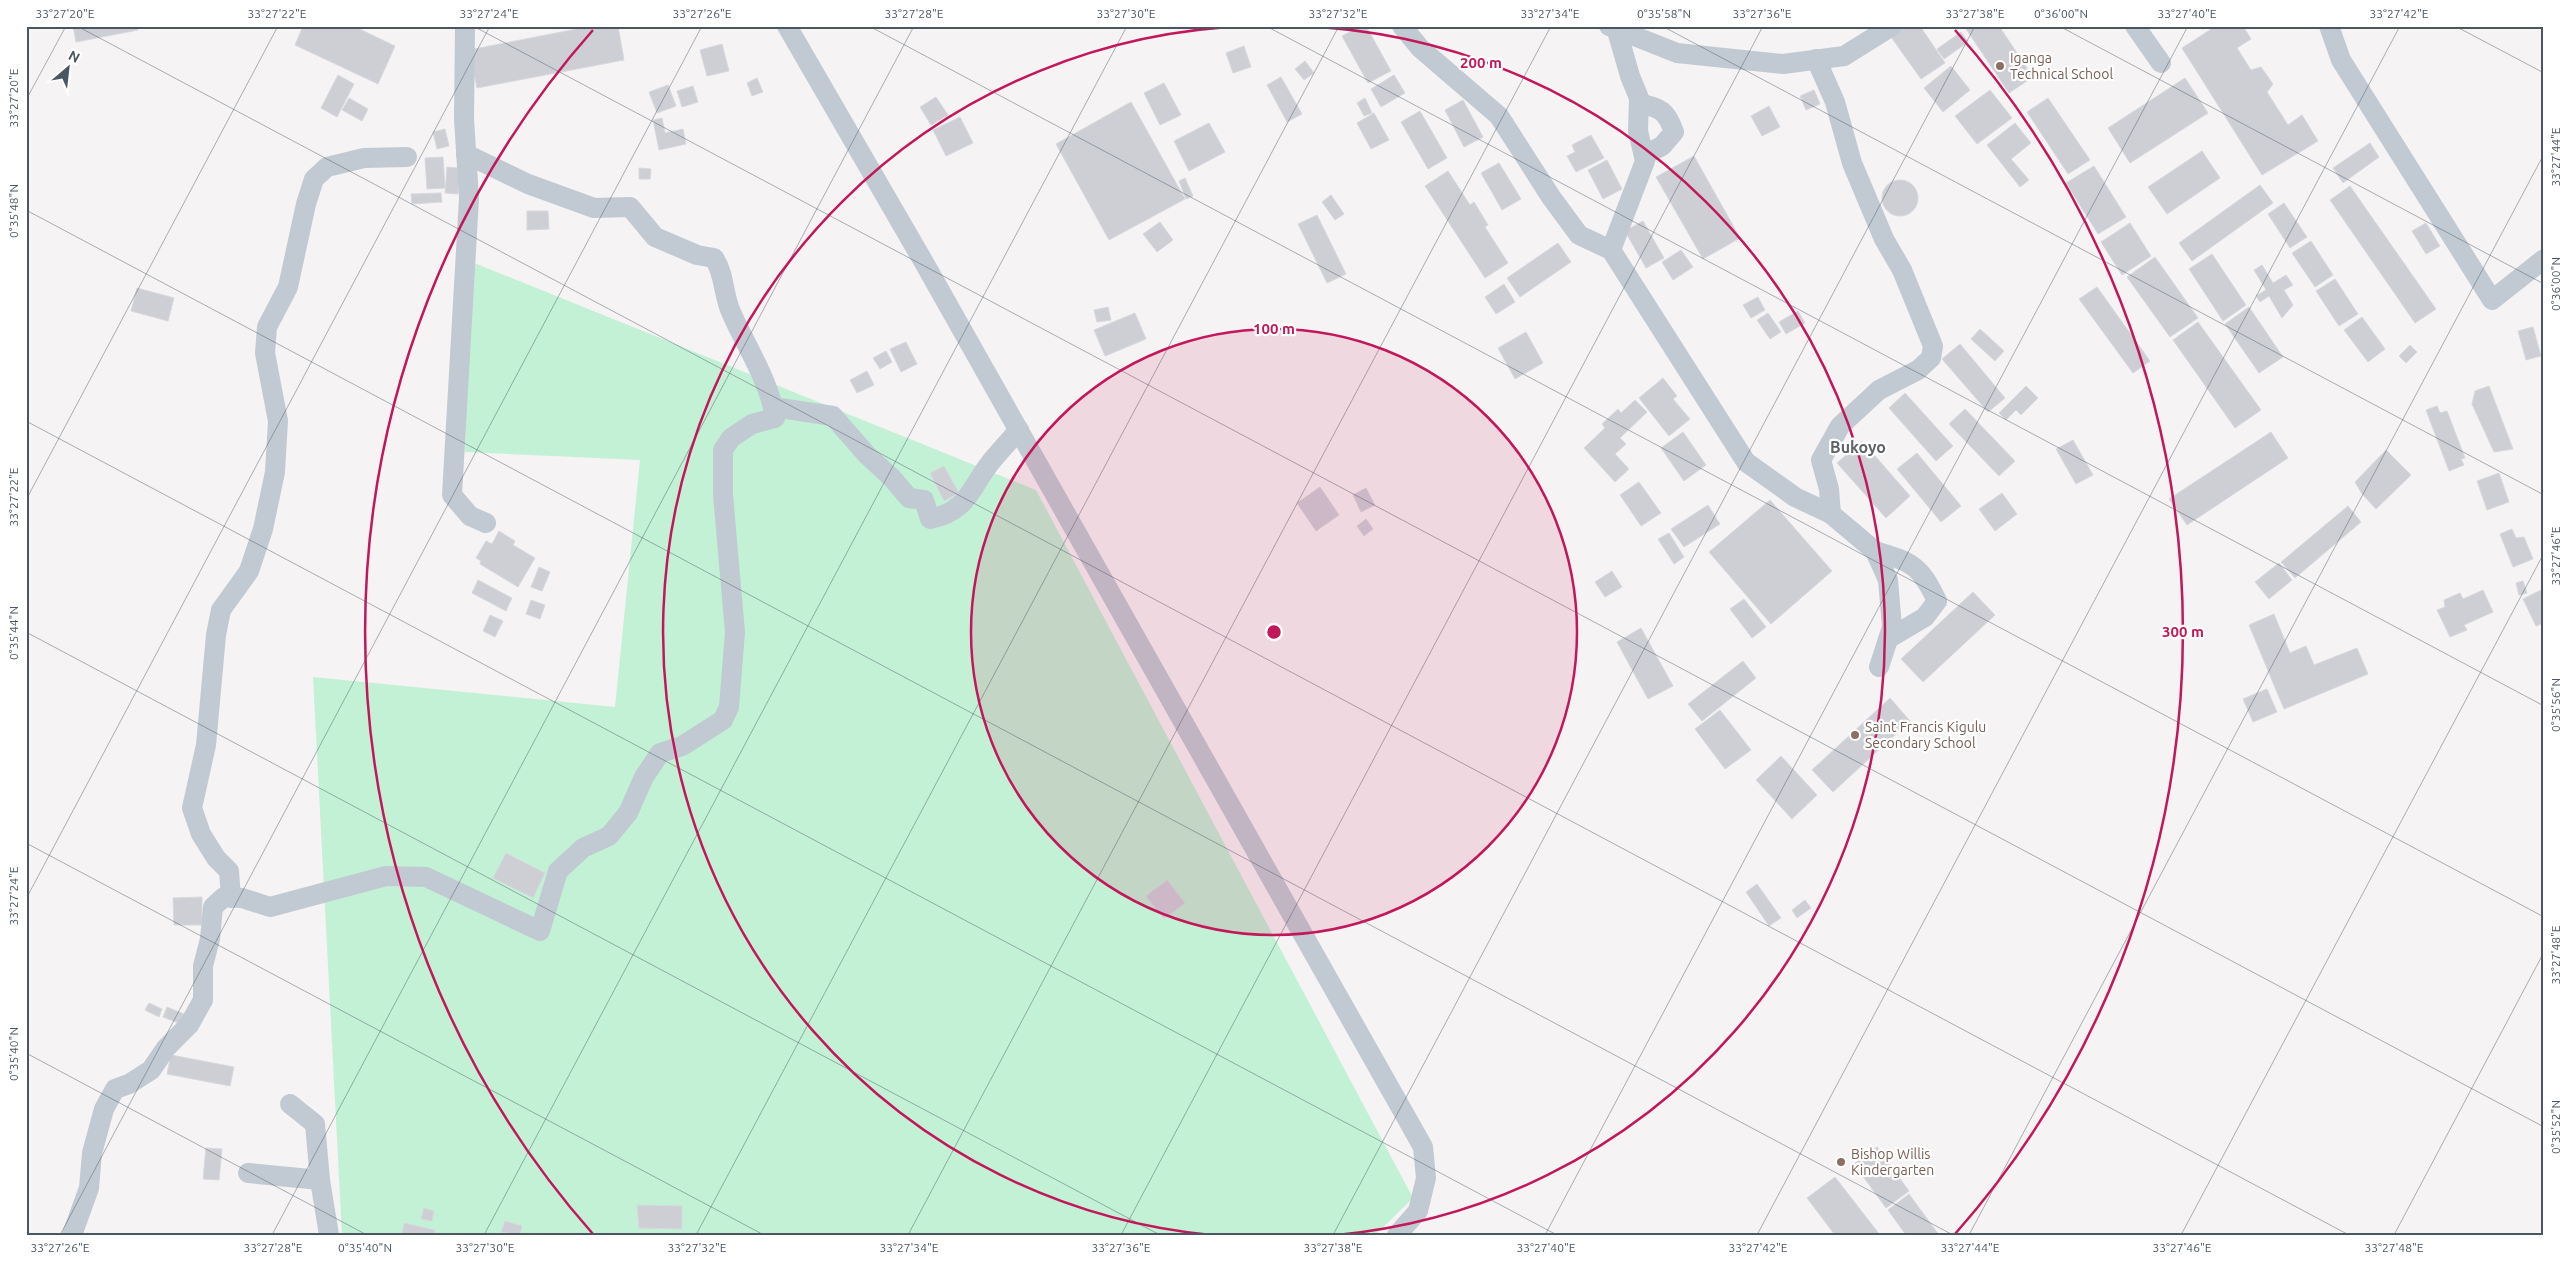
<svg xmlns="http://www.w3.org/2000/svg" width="2570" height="1261" viewBox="0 0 2570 1261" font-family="Ubuntu,sans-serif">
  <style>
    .green { fill: #c3f1d5 }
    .building { fill: #cdcfd5; stroke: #d7d9de }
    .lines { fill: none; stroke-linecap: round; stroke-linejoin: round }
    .minor { stroke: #c1cad2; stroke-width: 20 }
    .ticks { fill: none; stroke: #4a5661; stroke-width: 1; stroke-opacity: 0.45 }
    .ring { fill: none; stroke: #c2185b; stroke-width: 2.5 }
    .education-dot { fill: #8d6e63; stroke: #fff; stroke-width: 2 }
    .labels { text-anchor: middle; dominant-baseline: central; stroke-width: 4.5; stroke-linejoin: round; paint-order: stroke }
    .education-label { font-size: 14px; fill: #785e54; stroke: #fff; text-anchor: start }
    .quarter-label { font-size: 16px; font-weight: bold; fill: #5f6368; stroke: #fff }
    .centre { fill: #c2185b; stroke: #fff; stroke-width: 2.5 }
    .ring-label { font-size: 15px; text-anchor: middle; font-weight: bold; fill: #c2185b; stroke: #fff; stroke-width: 4.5; stroke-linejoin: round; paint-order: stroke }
    .neatline { fill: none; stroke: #4a5661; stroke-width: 2 }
    .ticks-label { font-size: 12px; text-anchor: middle; fill: #4a5661 }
  </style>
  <rect width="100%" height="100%" fill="#f5f3f3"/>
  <path class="green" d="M467,260L1036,490L1413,1198L1375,1235H342L313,677L615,707L640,460L465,452Z"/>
  <g class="building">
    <path d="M73,26H137L138,30L76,42Z"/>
    <path d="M303,26H353L395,46L378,84L295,45Z"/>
    <path d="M592,26H618L624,60L477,88L469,50Z"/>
    <path d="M1361,26H1366L1391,71L1368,83L1342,36Z"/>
    <path d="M1901,26H1920L1945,63L1921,79L1889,34Z"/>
    <path d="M1964,26H1999L2033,77L2009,93Z"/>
    <path d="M2216,26H2243L2251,39L2237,48L2251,70L2261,67L2273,84L2267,92L2288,125L2302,115L2318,141L2262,175L2182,48Z"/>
    <path d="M1961,32L1968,42L1944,59L1937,49Z"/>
    <path d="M722,44L729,71L707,76L700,50Z"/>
    <path d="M1244,46L1251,67L1233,73L1226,53Z"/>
    <path d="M1305,61L1314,73L1304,80L1295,69Z"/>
    <path d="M1951,66L1970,90L1943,112L1924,88Z"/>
    <path d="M338,75L354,84L337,117L321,108Z"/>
    <path d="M1394,75L1405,93L1381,107L1371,89Z"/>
    <path d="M1281,77L1302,114L1287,122L1267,85Z"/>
    <path d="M757,78L763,92L752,96L747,83Z"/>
    <path d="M2185,78L2208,113L2130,163L2108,128Z"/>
    <path d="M1164,83L1181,115L1160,125L1144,93Z"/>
    <path d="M668,85L676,106L657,113L649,92Z"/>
    <path d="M693,86L698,102L682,107L677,91Z"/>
    <path d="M1814,90L1820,104L1806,110L1800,96Z"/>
    <path d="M1990,90L2012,118L1977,144L1955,116Z"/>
    <path d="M936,97L948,115L931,125L920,107Z"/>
    <path d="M349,98L368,109L362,121L342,110Z"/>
    <path d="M1365,98L1372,113L1364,116L1357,103Z"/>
    <path d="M2048,98L2090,160L2068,174L2027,112Z"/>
    <path d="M1463,100L1483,137L1464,147L1445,110Z"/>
    <path d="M1131,102L1185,199L1109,240L1056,144Z"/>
    <path d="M1769,106L1780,127L1762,136L1751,116Z"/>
    <path d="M1420,111L1447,158L1428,169L1401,122Z"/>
    <path d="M1374,113L1389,140L1371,149L1357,123Z"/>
    <path d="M960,117L973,143L946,156L933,130Z"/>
    <path d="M662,118L665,133L683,129L686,144L659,150L653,120Z"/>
    <path d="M1209,123L1225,152L1189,171L1174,141Z"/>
    <path d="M2015,123L2031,143L2011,159L2029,180L2020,187L1987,145Z"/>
    <path d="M445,129L449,146L437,149L433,132Z"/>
    <path d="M1591,135L1604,158L1576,172L1567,156L1575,152L1572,145Z"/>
    <path d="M2370,143L2379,157L2343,183L2333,168Z"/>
    <path d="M2202,151L2220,178L2167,214L2148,187Z"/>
    <path d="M1694,156L1740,238L1703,259L1656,177Z"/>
    <path d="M443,157L445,188L427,189L425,158Z"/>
    <path d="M1607,160L1622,189L1603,199L1588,170Z"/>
    <path d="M1499,163L1521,199L1502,210L1481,173Z"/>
    <path d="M2094,166L2126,217L2098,234L2066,183Z"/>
    <path d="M447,167L459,168L458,194L445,193Z"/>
    <path d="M639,168L651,169L650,179H639Z"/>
    <path d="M1448,171L1470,205L1474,202L1488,225L1485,227L1508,263L1485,278L1425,186Z"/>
    <path d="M1185,178L1193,196L1186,199L1179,181Z"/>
    <circle cx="1900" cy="198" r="18"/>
    <path d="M2260,185L2273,203L2192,261L2179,243Z"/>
    <path d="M2350,186L2436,309L2415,323L2330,200Z"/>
    <path d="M441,193L442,202L412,204L411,194Z"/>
    <path d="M1331,195L1344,214L1335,220L1322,202Z"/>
    <path d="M2284,203L2307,237L2290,248L2268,214Z"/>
    <path d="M527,211H548L549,229L527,230Z"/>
    <path d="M1317,215L1346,274L1327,283L1298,224Z"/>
    <path d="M1643,221L1664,258L1646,268L1625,231Z"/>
    <path d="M1160,222L1173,240L1157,252L1143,234Z"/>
    <path d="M2130,223L2151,256L2122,275L2101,242Z"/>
    <path d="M2426,223L2440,246L2426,254L2412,231Z"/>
    <path d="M2311,241L2333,275L2315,287L2292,253Z"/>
    <path d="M1558,243L1571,262L1520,297L1507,278Z"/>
    <path d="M1681,250L1693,267L1673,280L1662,262Z"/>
    <path d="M2212,254L2246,305L2223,321L2189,269Z"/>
    <path d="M2155,257L2198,318L2170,337L2127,277Z"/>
    <path d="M2262,265L2273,283L2286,275L2293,285L2284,290L2293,305L2282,318L2269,296L2260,302L2256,296L2266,290L2254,270Z"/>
    <path d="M2335,279L2358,314L2339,326L2316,291Z"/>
    <path d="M1504,284L1515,302L1496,314L1485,297Z"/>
    <path d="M2097,287L2150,361L2133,373L2079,299Z"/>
    <path d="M137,288L174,298L168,321L131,311Z"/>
    <path d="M1758,297L1765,310L1751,318L1743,305Z"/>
    <path d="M1108,307L1111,320L1097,322L1094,310Z"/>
    <path d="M2249,307L2283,357L2259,373L2225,324Z"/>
    <path d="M1798,311L1805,323L1786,334L1779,322Z"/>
    <path d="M1135,313L1146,339L1105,356L1094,330Z"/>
    <path d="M1768,313L1781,332L1770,339L1757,320Z"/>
    <path d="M2362,317L2385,349L2368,362L2344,330Z"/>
    <path d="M2198,322L2261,410L2235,428L2173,340Z"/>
    <path d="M2533,327L2541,356L2526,360L2518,331Z"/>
    <path d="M1980,329L2004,351L1995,361L1971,339Z"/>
    <path d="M1526,332L1543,363L1515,379L1498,348Z"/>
    <path d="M906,342L917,364L901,372L890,349Z"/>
    <path d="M1960,344L2005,398L1988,412L1942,359Z"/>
    <path d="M2410,345L2417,352L2406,363L2399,356Z"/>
    <path d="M886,351L892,362L880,369L873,358Z"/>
    <path d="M867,371L874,385L857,393L850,380Z"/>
    <path d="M1663,378L1677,396L1673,399L1690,419L1669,436L1639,398Z"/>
    <path d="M2026,386L2038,398L2021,415L2016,410L2006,420L1999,413Z"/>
    <path d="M2489,386L2513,449L2494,452L2472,404L2475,391Z"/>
    <path d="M1905,393L1953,446L1936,461L1889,408Z"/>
    <path d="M1635,400L1647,412L1620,438L1626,444L1615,454L1629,469L1615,482L1584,448L1605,428L1602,424L1618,409L1621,413Z"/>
    <path d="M2437,406L2440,413L2447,411L2465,458L2461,459L2464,465L2449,471L2426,410Z"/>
    <path d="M1965,409L2015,461L1999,476L1949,424Z"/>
    <path d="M1683,432L1706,465L1684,481L1661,448Z"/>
    <path d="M2271,432L2288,458L2187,525L2169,499Z"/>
    <path d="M2073,440L2093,475L2076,484L2056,449Z"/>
    <path d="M1862,441L1910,496L1886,518L1837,463Z"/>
    <path d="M2386,450L2411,475L2376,509L2362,494L2355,482Z"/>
    <path d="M1917,453L1961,506L1941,522L1897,469Z"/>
    <path d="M944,466L959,493L944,501L930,473Z"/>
    <path d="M2499,473L2509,502L2487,510L2477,481Z"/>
    <path d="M1639,482L1661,513L1641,526L1620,495Z"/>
    <path d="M1320,487L1339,515L1316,531L1297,503Z"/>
    <path d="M1366,488L1375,505L1361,512L1353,495Z"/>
    <path d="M2002,493L2017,514L1995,531L1979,509Z"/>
    <path d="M1770,500L1832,571L1771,624L1709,552Z"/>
    <path d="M1708,505L1720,524L1684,547L1671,529Z"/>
    <path d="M2348,506L2361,522L2295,578L2281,562Z"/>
    <path d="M1366,519L1373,529L1364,536L1357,526Z"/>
    <path d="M2512,529L2516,538L2524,537L2533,559L2513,567L2500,534Z"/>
    <path d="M499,531L515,541L513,545L535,558L518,587L480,564L481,561L476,558L486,541L492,544Z"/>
    <path d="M1669,533L1684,557L1674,564L1658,539Z"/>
    <path d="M2279,563L2292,580L2269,599L2255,582Z"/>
    <path d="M539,567L550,572L542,591L531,587Z"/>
    <path d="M1612,571L1622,587L1605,597L1595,582Z"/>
    <path d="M478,580L512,598L506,611L472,593Z"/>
    <path d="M2523,581L2527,593L2519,595L2516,583Z"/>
    <path d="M2483,590L2493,612L2464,625L2467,630L2450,637L2437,610L2445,607L2444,600L2460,593L2463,599Z"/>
    <path d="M2541,590L2544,596V623L2536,626L2523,599Z"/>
    <path d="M1973,592L1995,615L1923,682L1901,659Z"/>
    <path d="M1744,599L1766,627L1752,638L1730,609Z"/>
    <path d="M531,600L545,605L540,619L526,614Z"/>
    <path d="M2274,614L2290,653L2306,646L2314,665L2357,648L2368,674L2284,709L2249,625Z"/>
    <path d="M490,615L503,621L495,637L483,631Z"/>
    <path d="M1641,628L1673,686L1648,699L1617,642Z"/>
    <path d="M1743,661L1756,678L1702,721L1688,704Z"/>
    <path d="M2267,689L2277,712L2253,722L2243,699Z"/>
    <path d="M1890,698L1910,721L1833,792L1812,770Z"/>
    <path d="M1720,710L1751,750L1725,769L1695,729Z"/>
    <path d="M1781,756L1817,795L1792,819L1756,780Z"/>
    <path d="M506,853L545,873L533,898L493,878Z"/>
    <path d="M1167,880L1185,903L1164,919L1146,896Z"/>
    <path d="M1757,884L1781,918L1769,926L1746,892Z"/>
    <path d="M202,897V925H174L173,898Z"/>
    <path d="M1805,900L1811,908L1797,918L1792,910Z"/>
    <path d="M149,1003L162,1009L159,1017L145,1010Z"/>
    <path d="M167,1007L184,1014L181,1024L163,1017Z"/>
    <path d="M171,1055L234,1067L230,1086L167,1074Z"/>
    <path d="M1877,1147L1909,1191L1886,1208L1854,1164Z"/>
    <path d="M206,1148L222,1149L219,1180L203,1179Z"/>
    <path d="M1835,1177L1880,1235H1835L1807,1198Z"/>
    <path d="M1909,1194L1939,1235H1906L1888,1210Z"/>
    <path d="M637,1205L682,1206V1229L639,1228Z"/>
    <path d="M424,1208L434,1211L432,1221L421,1219Z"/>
    <path d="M505,1221L522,1226L520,1235L501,1232Z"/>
    <path d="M404,1223L435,1230L434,1235H402Z"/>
  </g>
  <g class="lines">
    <g class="minor">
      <path d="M465,26L464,119L469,198L452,495L470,516L486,523"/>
      <path d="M787,26L926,266L1423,1147L1426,1178L1418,1211L1397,1235"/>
      <path d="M1402,26L1420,48L1499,116L1551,197L1579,235L1611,250L1746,462L1795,497L1831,514L1875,551L1888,580L1892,627L1879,667"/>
      <path d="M1609,26L1677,53L1783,64L1844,56L1892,26"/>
      <path d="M2135,26L2161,63"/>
      <path d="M2329,26L2341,60L2492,300L2544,259"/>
      <path d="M1816,59L1835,102L1852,163L1884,239L1902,270L1933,346L1931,358L1918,370L1879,390L1840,426L1821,460L1829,489L1831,514"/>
      <path d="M1639,104C1661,107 1667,112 1674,132L1662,146L1644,155"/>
      <path d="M1611,250L1645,161L1638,131L1639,98L1630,76L1617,31"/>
      <path d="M773,407L833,416L867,455L892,478L909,498L924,500L930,519C967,512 970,489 990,463C999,452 1009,441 1019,430"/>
      <path d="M1875,551C1912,562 1920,565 1937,601L1925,617L1888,639"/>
      <path d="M231,898L229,871L216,858L201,834L192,808L206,745L216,635L221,610L249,571L263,529L275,472L278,421L265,353L267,327L288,287L306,204L314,179L327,167L364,158L407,157"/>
      <path d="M290,1104L315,1124L320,1180L329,1235"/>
      <path d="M248,1173L320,1180"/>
      <path d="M72,1235L89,1188L92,1153L104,1109L115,1089L129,1084L151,1070L166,1048L189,1025L203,1000V966L210,939L213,907L224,897L242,898L270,907L386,876L426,877L540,931L558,871L583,848L609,836L628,813L644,777L660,753L682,746L723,720L729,707L735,632L723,495V450L731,438L752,424L775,418C769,379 746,347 731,312C723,295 725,274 714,258L697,255L655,237L630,207L594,208L528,184L466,154"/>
    </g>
  </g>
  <path class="ticks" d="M77,26L2349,1235M473,26L2544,1127M869,26L2544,917M1266,26L2544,706M1662,26L2544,495M2059,26L2544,284M2455,26L2544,73M26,100L66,26M26,210L1953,1235M26,421L1557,1235M26,500L278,26M26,632L1160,1235M26,843L764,1235M26,899L490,26M26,1053L367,1235M60,1235L702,26M272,1235L914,26M484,1235L1127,26M696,1235L1339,26M908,1235L1551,26M1121,1235L1763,26M1333,1235L1975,26M1545,1235L2188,26M1757,1235L2400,26M1969,1235L2544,154M2181,1235L2544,553M2394,1235L2544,952"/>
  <circle cx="1274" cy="632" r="303" fill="#c2185b" fill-opacity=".12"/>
  <g class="ring">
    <circle cx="1274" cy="632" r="303"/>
    <path d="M1211 1235A606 606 0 0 1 1253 26M1295 26A606 606 0 0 1 1337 1235"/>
    <path d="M593 1234A909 909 0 0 1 593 30M1955 30A909 909 0 0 1 1955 1234"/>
  </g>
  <g class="education-dot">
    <circle cx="2000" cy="66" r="5"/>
    <circle cx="1855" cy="735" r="5"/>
    <circle cx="1841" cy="1162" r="5"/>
  </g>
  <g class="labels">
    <g class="education-label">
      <text x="2010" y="58">Iganga<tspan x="2010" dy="16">Technical School</tspan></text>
      <text x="1865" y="727">Saint Francis Kigulu<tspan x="1865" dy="16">Secondary School</tspan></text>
      <text x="1851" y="1154">Bishop Willis<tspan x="1851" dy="16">Kindergarten</tspan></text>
    </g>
    <g class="quarter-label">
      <text x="1858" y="447">Bukoyo</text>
    </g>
  </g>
  <circle cx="1274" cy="632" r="8" class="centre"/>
  <g class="ring-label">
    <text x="1481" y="68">200 m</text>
    <text x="1274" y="334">100 m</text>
    <text x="2183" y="637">300 m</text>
  </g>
  <rect width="2570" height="1261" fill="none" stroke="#ffffff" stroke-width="55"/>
  <g transform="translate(68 68) rotate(28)" stroke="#ffffff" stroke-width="4" paint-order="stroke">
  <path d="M0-4L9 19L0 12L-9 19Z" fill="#4a5661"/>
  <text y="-8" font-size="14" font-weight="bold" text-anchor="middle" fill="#4a5661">N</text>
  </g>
  <rect x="28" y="28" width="2514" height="1206" class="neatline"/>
  <g class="ticks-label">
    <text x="65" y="18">33°27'20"E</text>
    <text x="277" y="18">33°27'22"E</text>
    <text x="489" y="18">33°27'24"E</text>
    <text x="702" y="18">33°27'26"E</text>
    <text x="914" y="18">33°27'28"E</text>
    <text x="1126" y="18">33°27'30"E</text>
    <text x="1338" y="18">33°27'32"E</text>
    <text x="1550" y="18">33°27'34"E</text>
    <text x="1664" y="18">0°35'58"N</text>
    <text x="1762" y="18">33°27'36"E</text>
    <text x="1975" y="18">33°27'38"E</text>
    <text x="2061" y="18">0°36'00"N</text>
    <text x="2187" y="18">33°27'40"E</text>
    <text x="2399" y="18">33°27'42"E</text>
    <text transform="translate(14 98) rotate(-90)" y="4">33°27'20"E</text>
    <text transform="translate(2556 157) rotate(-90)" y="4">33°27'44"E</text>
    <text transform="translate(14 211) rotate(-90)" y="4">0°35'48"N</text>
    <text transform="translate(2556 284) rotate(-90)" y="4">0°36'00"N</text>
    <text transform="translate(14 497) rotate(-90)" y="4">33°27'22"E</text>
    <text transform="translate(2556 556) rotate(-90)" y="4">33°27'46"E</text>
    <text transform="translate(14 633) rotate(-90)" y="4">0°35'44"N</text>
    <text transform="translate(2556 705) rotate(-90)" y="4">0°35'56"N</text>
    <text transform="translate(14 896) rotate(-90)" y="4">33°27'24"E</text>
    <text transform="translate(2556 955) rotate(-90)" y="4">33°27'48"E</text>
    <text transform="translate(14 1054) rotate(-90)" y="4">0°35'40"N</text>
    <text transform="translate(2556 1127) rotate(-90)" y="4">0°35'52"N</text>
    <text x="60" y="1252">33°27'26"E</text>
    <text x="273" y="1252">33°27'28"E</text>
    <text x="365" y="1252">0°35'40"N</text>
    <text x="485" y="1252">33°27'30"E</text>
    <text x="697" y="1252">33°27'32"E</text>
    <text x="909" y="1252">33°27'34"E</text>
    <text x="1121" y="1252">33°27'36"E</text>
    <text x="1333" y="1252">33°27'38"E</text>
    <text x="1546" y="1252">33°27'40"E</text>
    <text x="1758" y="1252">33°27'42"E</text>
    <text x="1970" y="1252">33°27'44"E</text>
    <text x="2182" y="1252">33°27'46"E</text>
    <text x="2394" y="1252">33°27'48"E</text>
  </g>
</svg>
